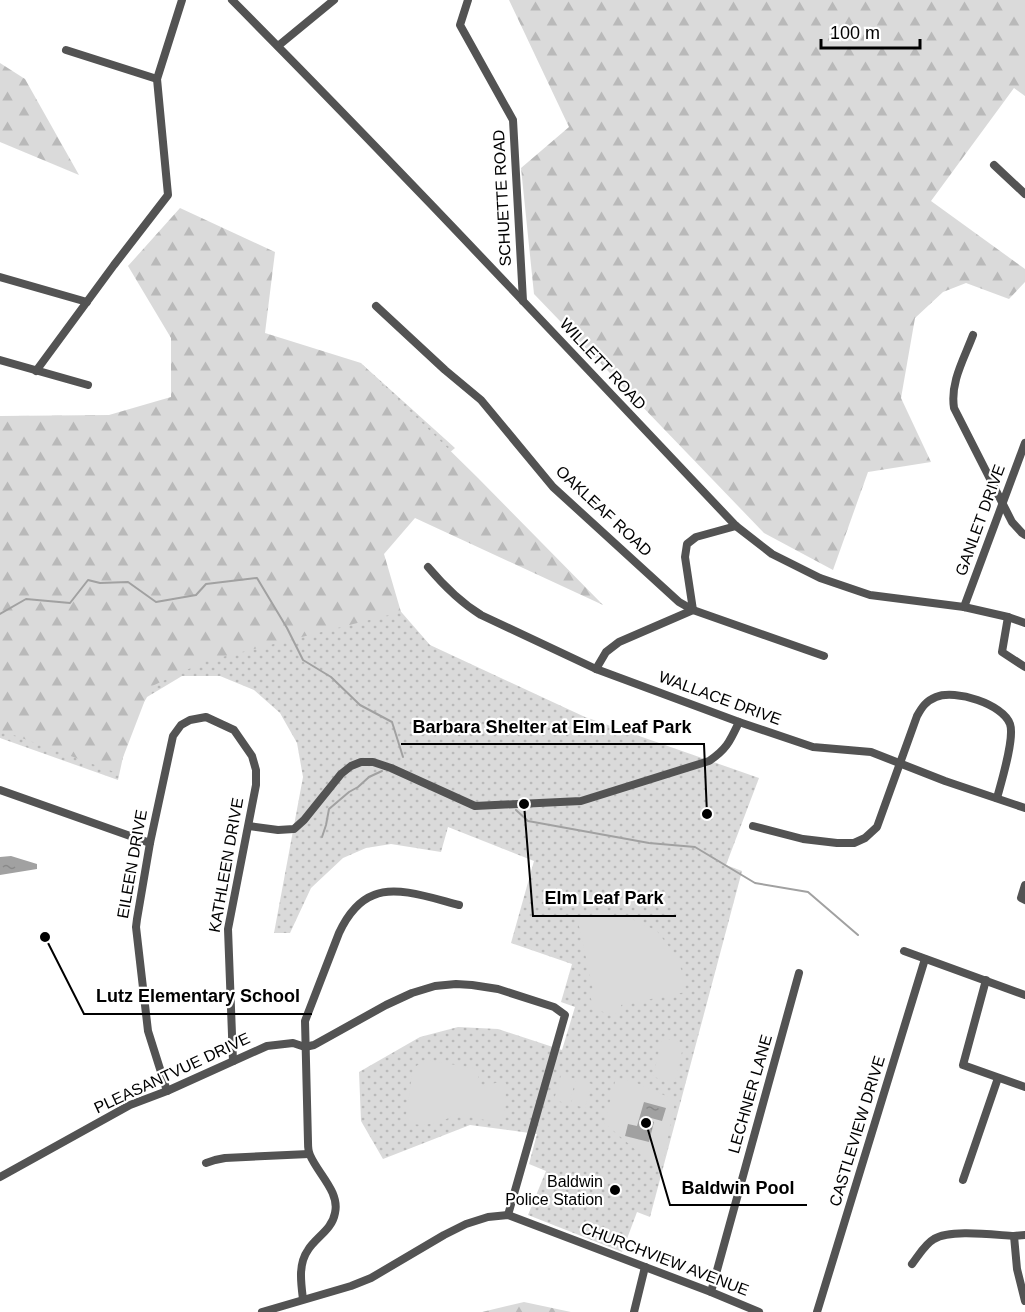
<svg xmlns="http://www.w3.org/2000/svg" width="1025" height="1312" viewBox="0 0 1025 1312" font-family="Arial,sans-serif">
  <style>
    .grass { fill: url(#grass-dots) }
    .forest { fill: url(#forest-firs) }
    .pitch { fill: #dadada }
    .water { fill: url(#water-ripples) }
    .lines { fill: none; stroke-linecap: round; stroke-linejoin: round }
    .stream { stroke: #a1a1a1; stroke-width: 2 }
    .minor { stroke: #535353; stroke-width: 8 }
    .poi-dot { fill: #000; stroke: #fff; stroke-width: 2 }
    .labels { text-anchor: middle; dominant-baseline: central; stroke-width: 4.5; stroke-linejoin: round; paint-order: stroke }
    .street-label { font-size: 16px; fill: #000; stroke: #fff }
    .poi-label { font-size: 16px; fill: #000; stroke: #fff; text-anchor: end }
    .leader { fill: none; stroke: #000; stroke-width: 2 }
    .callout-dot { fill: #000; stroke: #fff; stroke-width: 2 }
    .callout-label { font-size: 18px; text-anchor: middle; font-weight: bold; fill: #000; stroke: #fff; stroke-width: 4.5; stroke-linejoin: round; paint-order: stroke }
  </style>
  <defs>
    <pattern id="grass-dots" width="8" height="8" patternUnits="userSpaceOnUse" patternTransform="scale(1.5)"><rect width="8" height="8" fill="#dadada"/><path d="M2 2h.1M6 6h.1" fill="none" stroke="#b9b9b9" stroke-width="1.8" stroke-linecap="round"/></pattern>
    <pattern id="forest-firs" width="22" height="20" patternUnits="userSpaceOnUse" patternTransform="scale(1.5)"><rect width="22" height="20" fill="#dadada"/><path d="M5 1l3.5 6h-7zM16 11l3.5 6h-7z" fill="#b9b9b9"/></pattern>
    <pattern id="water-ripples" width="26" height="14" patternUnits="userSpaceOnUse" patternTransform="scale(1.5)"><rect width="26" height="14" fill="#a1a1a1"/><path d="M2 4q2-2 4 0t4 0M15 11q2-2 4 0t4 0" fill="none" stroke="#898989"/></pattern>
  </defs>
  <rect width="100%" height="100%" fill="#fff"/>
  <path class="grass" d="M363,365L455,448L342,544L430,645L585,717L759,778L726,865L742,871L650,1217L637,1212L622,1252L528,1215L546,1171L529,1164L537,1134L470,1125L383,1159L361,1121L359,1072L420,1037L458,1027L498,1029L562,1050L575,1007L561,1002L572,964L511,943L534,861L448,827L441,852L391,844L366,848L343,858L311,888L290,933H274L303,777L297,743L280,713L254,690L220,676H182L147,697L130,725L118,780L0,738V511L357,385Z"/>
  <g class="forest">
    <path d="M509,0H1025V96L1014,88L931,201L1025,269V282L1009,299L966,283L943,292L915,318L901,398L931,462L868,472L833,570L764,533L534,294L521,168L569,127Z"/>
    <path d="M0,63L25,79L79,175L0,142Z"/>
    <path d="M180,208L275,252L265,333L361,363L478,478L603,605L415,518L384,554L401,612L206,661L150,687L117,773L0,730V416L109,415L171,397V338L128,266Z"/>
    <path d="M524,1302L571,1312H482Z"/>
  </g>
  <g class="pitch">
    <path d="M603,913L630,918L657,931L676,956L683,974L686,992L621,1005L622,1012C603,1016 593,1011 589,992L593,990L577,917Z"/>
    <path d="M662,1038L684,1043L675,1082L653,1077Z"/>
    <path d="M426,1060L479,1069L477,1087L500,1082L506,1083L504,1124L456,1114C439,1124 425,1127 405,1123L413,1068Z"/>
    <path d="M561,1075L576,1079L569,1104L554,1100Z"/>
    <path d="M616,1078L632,1081L675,1100L663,1164L658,1169L609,1127L604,1124Z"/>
    <path d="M577,1080L592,1084L585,1108L571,1104Z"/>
  </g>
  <g class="water">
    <path d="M11,856L37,864V869L0,875V857Z"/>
    <path d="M644,1102L666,1108L662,1121L651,1118L650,1120L654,1122L649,1142L625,1136L628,1124L637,1126Z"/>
  </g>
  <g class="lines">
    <g class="stream">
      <path d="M0,614L26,599L70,603L88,580L100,583L128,582L156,602L196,595L206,584L257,578L287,628L303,660L331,677L360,705L392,722L403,757"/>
      <path d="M516,810L528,821L649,843L695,847L755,883L808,892L858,935"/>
      <path d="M322,837L326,825L329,809L349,792L358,787L369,777L382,771"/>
    </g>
    <g class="minor">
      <path d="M232,0C403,172 569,350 736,526L772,554L820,578L870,595L964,607L1008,617L1025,623"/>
      <path d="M468,0L460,25L513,120L523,301"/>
      <path d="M278,46L334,0"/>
      <path d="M66,50L157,79"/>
      <path d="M994,165L1025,194"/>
      <path d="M0,277L87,302"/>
      <path d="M376,306L445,370L481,400L553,487L679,602L693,610L824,656"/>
      <path d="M973,335C964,359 950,382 954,408L1012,522L1022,533L1025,535"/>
      <path d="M0,360L88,385"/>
      <path d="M36,371L114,265L168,195L157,79L182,0"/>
      <path d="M428,567C444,586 460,602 481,615L596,669L739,722L813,747L871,752L945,781L1025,808"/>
      <path d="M964,607L1025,443"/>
      <path d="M1008,617L1002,652L1025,667"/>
      <path d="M596,669L606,652L619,642L693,610L685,557L687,544L696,537L736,526"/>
      <path d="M0,790L150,843"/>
      <path d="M249,826L278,830L294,829L304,820L341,774L351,766L361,762H373L391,768L475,806L581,801L709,761C727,749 730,741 739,722"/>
      <path d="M753,826L803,839L837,843H854L865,838L877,827L917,716C922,707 926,701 936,697C955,689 1003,704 1010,724C1015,738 1001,783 997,798"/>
      <path d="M1025,885L1021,898L1025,900"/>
      <path d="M904,951L1025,995"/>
      <path d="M986,980L963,1065L1025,1087"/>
      <path d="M167,1091L148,1031L136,927L137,919L150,843L173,736L181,725L190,720L206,717L234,730L252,756L256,770V785L228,929L233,1061"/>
      <path d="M206,1163L215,1160L225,1158L309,1154"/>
      <path d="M0,1177L130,1105L167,1091L267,1046L293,1043L305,1047L314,1045L386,1005L412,993L435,986L456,984L472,985L498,989L554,1007L565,1015L508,1215"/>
      <path d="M963,1180L998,1078"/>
      <path d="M1014,1236L1017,1269L1025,1301"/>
      <path d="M912,1264C919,1255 925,1244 934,1239C950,1229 995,1235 1014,1236L1025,1235"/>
      <path d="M711,1292L799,973"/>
      <path d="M303,1299C301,1283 298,1264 308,1250C316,1237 332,1230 335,1213C340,1192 318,1174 310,1155C308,1151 308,1146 308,1142L305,1021L339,933C346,918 358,901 374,895C397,885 435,899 459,905"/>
      <path d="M262,1312L351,1286L371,1278L444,1235L466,1224L488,1217L508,1215L711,1292L759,1312"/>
      <path d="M634,1312L645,1267"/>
      <path d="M817,1312L925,959"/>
    </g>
  </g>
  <circle class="poi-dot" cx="615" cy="1190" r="6"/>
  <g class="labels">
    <g class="street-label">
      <text transform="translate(502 198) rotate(-93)">SCHUETTE ROAD</text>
      <text transform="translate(603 364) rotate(47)">WILLETT ROAD</text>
      <text transform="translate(604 511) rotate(43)">OAKLEAF ROAD</text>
      <text transform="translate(980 520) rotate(-70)">GANLET DRIVE</text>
      <text transform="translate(720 698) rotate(20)">WALLACE DRIVE</text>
      <text transform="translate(132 864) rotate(-80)">EILEEN DRIVE</text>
      <text transform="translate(226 865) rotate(-80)">KATHLEEN DRIVE</text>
      <text transform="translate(172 1073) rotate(-25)">PLEASANTVUE DRIVE</text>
      <text transform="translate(750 1094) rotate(-74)">LECHNER LANE</text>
      <text transform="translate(857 1131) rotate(-73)">CASTLEVIEW DRIVE</text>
      <text transform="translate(665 1259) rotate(21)">CHURCHVIEW AVENUE</text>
    </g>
    <g class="poi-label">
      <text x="603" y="1181">Baldwin<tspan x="603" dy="18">Police Station</tspan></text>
    </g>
  </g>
  <path class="leader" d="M707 814L704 744H401M524 804L533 916H676M45 937L84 1014H312M646 1123L670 1205H807"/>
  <g class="callout-dot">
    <circle cx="707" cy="814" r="6"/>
    <circle cx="524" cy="804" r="6"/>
    <circle cx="45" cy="937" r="6"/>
    <circle cx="646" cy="1123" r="6"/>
  </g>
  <g class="callout-label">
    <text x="552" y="733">Barbara Shelter at Elm Leaf Park</text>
    <text x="604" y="904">Elm Leaf Park</text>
    <text x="198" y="1002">Lutz Elementary School</text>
    <text x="738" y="1194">Baldwin Pool</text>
  </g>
  <path d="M821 39v9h99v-9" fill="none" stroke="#000000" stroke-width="3"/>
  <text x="830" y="39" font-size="18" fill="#000000" stroke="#ffffff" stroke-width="4.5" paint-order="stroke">100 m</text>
</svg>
